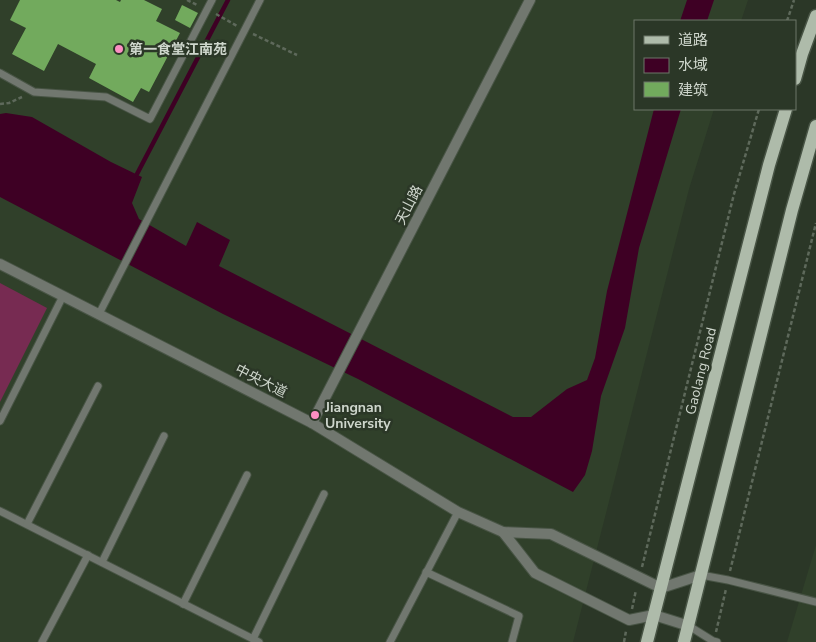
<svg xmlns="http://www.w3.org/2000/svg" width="816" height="642" viewBox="0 0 816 642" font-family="'Nunito Sans','Noto Sans SC',sans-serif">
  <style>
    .built { fill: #30402a }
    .green { fill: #772b52 }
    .water { fill: #3e0024 }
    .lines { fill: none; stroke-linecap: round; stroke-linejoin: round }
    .stream { stroke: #3e0024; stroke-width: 4.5 }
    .building { fill: #72aa5d }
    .service-casing { stroke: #485445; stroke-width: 9 }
    .minor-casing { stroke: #485445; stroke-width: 12 }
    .primary-casing { stroke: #485445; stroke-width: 15 }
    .path { stroke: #5e695b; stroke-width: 2.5; stroke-dasharray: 4 2.5; stroke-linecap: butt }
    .service { stroke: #71776f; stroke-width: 7 }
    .minor { stroke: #71776f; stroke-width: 10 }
    .primary { stroke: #aebbaa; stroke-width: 12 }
    .poi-dot { fill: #fc8fc2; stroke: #2b3727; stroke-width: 2 }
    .labels { text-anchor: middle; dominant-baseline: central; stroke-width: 5; stroke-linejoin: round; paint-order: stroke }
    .poi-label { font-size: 14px; font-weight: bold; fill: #ced6cc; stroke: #2b3727; text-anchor: start }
    .street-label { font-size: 14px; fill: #ced6cc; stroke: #2b3727 }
  </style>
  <rect width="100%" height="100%" fill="#2b3727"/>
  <g class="built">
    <path d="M0,0H748L741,21H635V109H714L689,189L573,642H0Z"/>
    <path d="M816,545V642H787Z"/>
  </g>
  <path class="green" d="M0,283L47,308L0,402Z"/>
  <g class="water">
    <path d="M687,0H714L707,21H680Z"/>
    <path d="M654,109H681L639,248L625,328L601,396L592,451L585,475L573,492L358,379L223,314L0,197V114L6,113L32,117L111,162L142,177L132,203L139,219L186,246L197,222L230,240L219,266L513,417H531L567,389L587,380L595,358L607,291Z"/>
  </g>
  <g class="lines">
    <path class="stream" d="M137,174L228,0"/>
  </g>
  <g class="building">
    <path d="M20,0H116L120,2L121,0H144L162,9L156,21L180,33L149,92L141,88L133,102L89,78L96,64L58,44L44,71L12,54L26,28L10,20Z"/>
    <path d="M182,5L198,13L190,28L175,20Z"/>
  </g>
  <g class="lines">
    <g class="service-casing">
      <g id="service">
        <path d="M0,73L34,92L106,97L150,119L212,0"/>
        <path d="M99,314L260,0"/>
        <path d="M0,421L63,296"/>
        <path d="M0,511L259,642"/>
        <path d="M27,524L98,386"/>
        <path d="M102,562L164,436"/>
        <path d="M426,572L519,616L512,642"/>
        <path d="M701,575L728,580L816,602"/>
        <path d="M183,604L247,475"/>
        <path d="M689,626L713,641L717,642"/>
        <path d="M253,639L324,494"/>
        <path d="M42,642L88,555"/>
        <path d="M390,642L458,512"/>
      </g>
    </g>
    <g class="minor-casing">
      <g id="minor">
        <path d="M0,264L312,423L458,512L503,532L551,534L661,588L701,575"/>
        <path d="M312,423L530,0"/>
        <path d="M503,532L535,573L629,620L654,615L689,626"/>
      </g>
    </g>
    <g class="primary-casing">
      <g id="primary">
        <path d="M795,79L802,54L816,16"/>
        <path d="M647,642L769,165L786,109"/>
        <path d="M684,642L792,210L816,126"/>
      </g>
    </g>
    <g class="path">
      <path d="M187,0L197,5"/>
      <path d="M216,14L237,26"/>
      <path d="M787,21L794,0"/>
      <path d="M253,34L297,55"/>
      <path d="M0,104L9,103L22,97"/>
      <path d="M642,567L734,194L759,109"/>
      <path d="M730,571L816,223"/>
      <path d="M632,609L636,590"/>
      <path d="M716,632L726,589"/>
      <path d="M624,642L626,631"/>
    </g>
    <use href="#service" class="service"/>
    <use href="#minor" class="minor"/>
    <use href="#primary" class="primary"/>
  </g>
  <g class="poi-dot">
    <circle cx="119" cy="49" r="5"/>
    <circle cx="315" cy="415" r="5"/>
  </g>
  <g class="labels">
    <g class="poi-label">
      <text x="129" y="49">第一食堂江南苑</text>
      <text x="325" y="407">Jiangnan<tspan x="325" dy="16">University</tspan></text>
    </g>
    <g class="street-label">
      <text transform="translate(409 205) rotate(-63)">天山路</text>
      <text transform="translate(701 371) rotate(-76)">Gaolang Road</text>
      <text transform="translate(261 381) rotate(27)">中央大道</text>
    </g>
  </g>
  <rect x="634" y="20" width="162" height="90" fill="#2b3727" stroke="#6c7769"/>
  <rect x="644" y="36" width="25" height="8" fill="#aebbaa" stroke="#6c7769"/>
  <text x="678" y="45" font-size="15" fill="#ced6cc">道路</text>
  <rect x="644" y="58" width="25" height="15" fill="#3e0024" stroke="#6c7769"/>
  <text x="678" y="70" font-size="15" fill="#ced6cc">水域</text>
  <rect x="644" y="82" width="25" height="15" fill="#72aa5d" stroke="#6c7769"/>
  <text x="678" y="95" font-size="15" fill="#ced6cc">建筑</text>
</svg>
